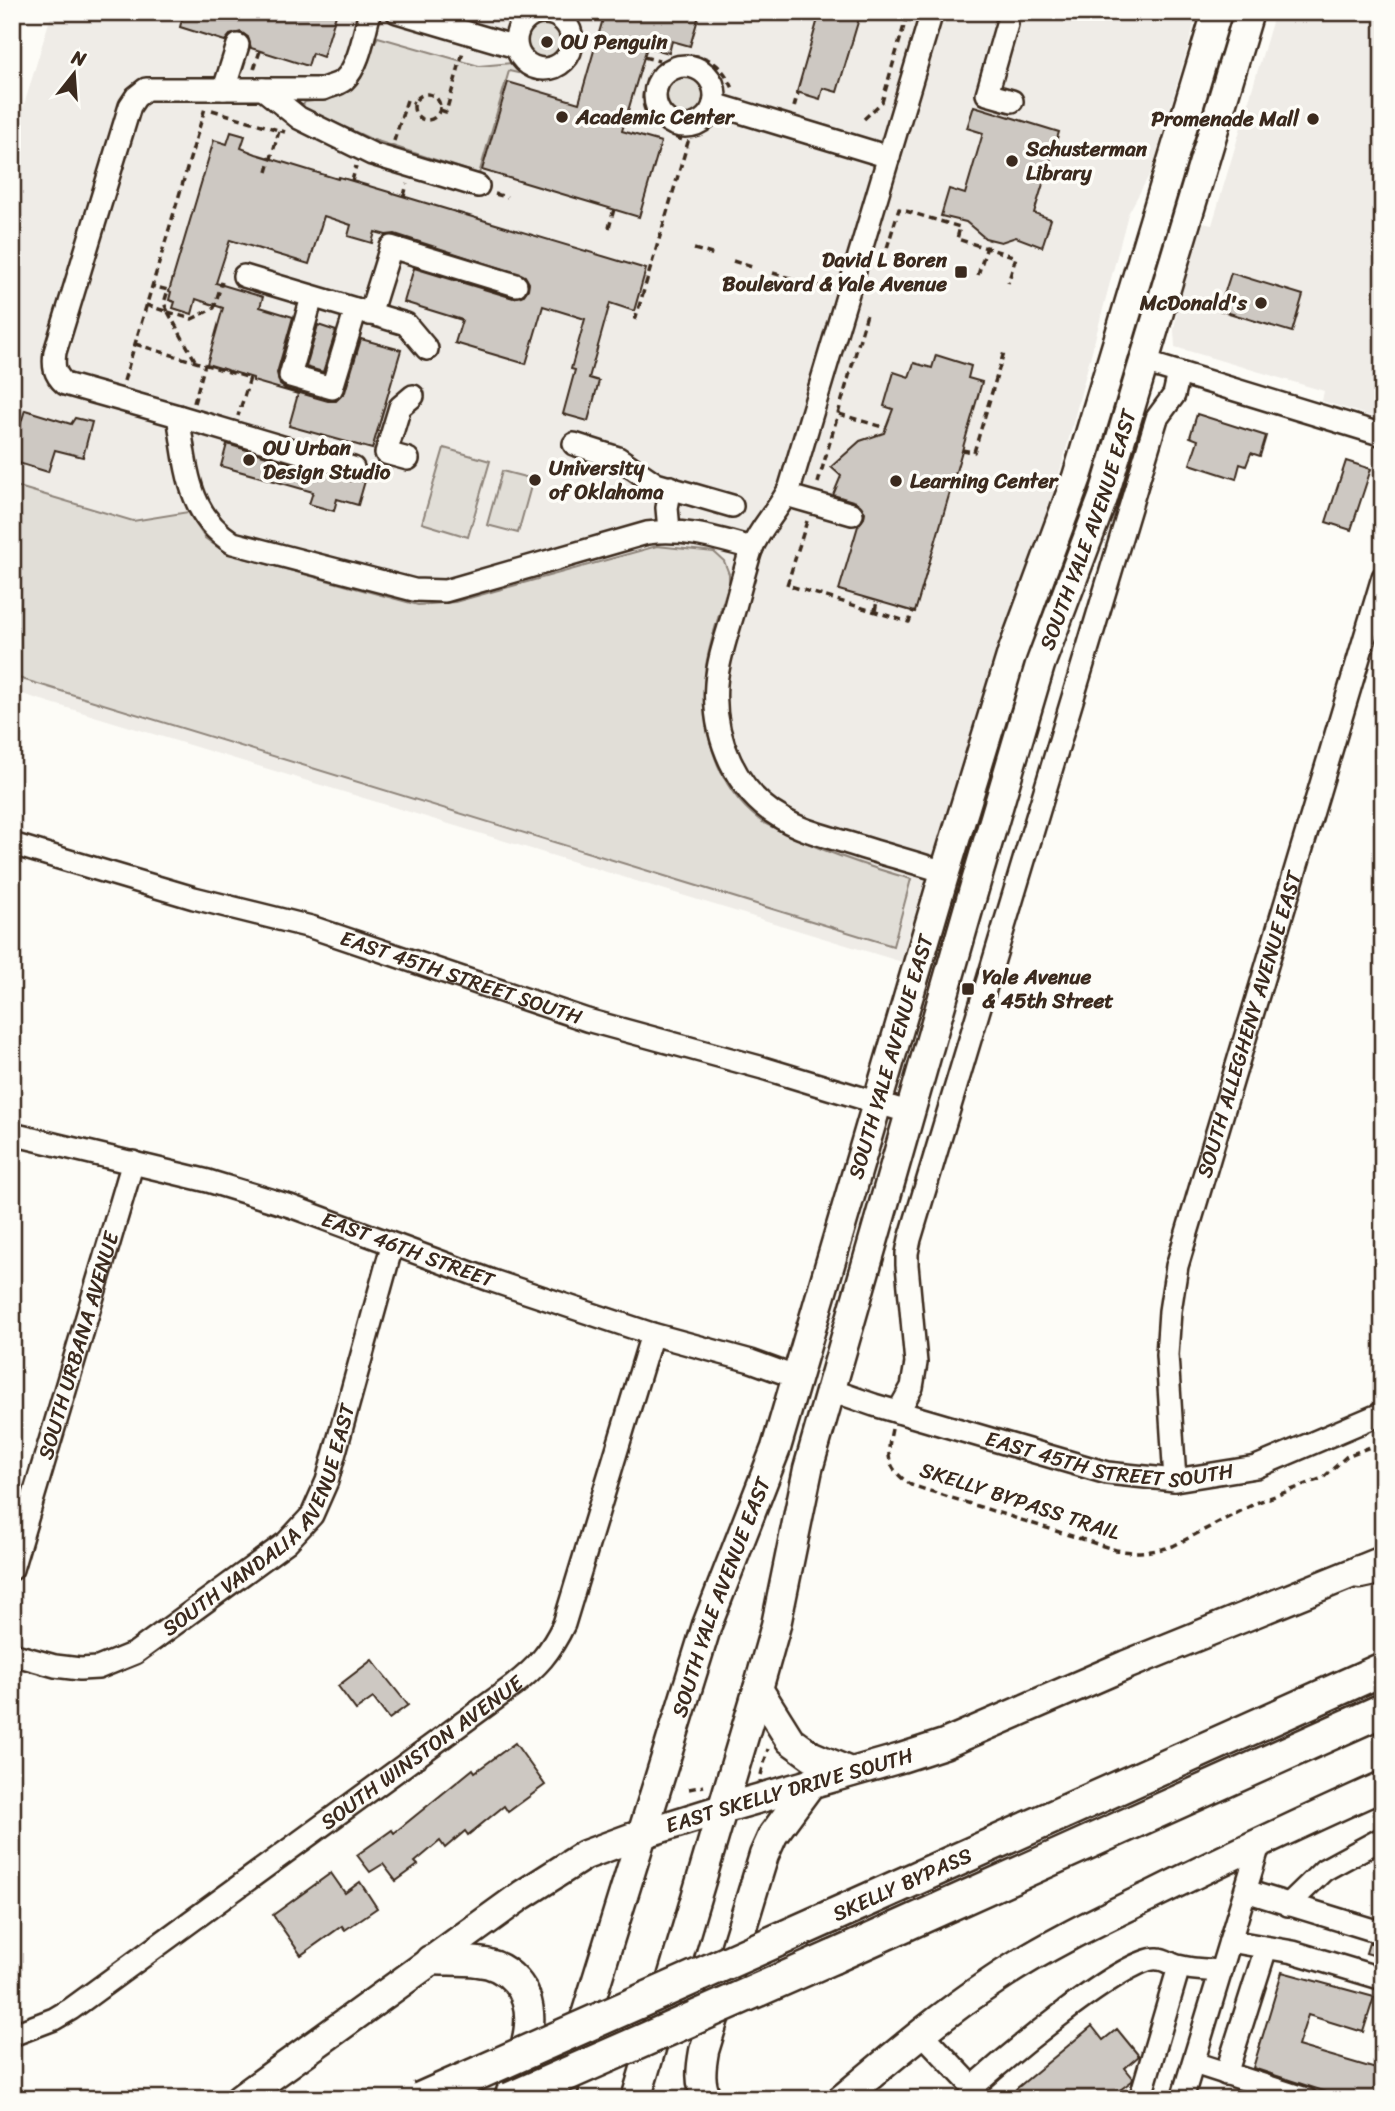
<svg xmlns="http://www.w3.org/2000/svg" width="1395" height="2111" viewBox="0 0 1395 2111" font-family="Sriracha,sans-serif">
  <style>
    .built { fill: #efece7 }
    .green { fill: #e1ded7; stroke: #8e847a; stroke-width: 2 }
    .building { fill: #cdc8c2; stroke: #3b2a1e; stroke-width: 2 }
    .lines { fill: none; stroke-linecap: round; stroke-linejoin: round }
    .minor-casing { stroke: #3b2a1e; stroke-width: 26 }
    .major-casing { stroke: #3b2a1e; stroke-width: 33 }
    .highway-casing { stroke: #3b2a1e; stroke-width: 37 }
    .path { stroke: #3b2a1e; stroke-width: 3.5; stroke-dasharray: 7 5; stroke-linecap: butt }
    .minor { stroke: #fdfcf7; stroke-width: 21 }
    .major { stroke: #fdfcf7; stroke-width: 28 }
    .highway { stroke: #fdfcf7; stroke-width: 32 }
    .highway-bridge-casing { stroke: #3b2a1e; stroke-width: 37; stroke-linecap: butt }
    .highway-bridge { stroke: #fdfcf7; stroke-width: 32 }
    .poi-dot { fill: #3b2a1e; stroke: #fdfcf7; stroke-width: 2.5 }
    .labels { text-anchor: middle; dominant-baseline: central; stroke-width: 7; stroke-linejoin: round; paint-order: stroke }
    .poi-label { font-size: 21px; font-weight: bold; fill: #3b2a1e; stroke: #fdfcf7; text-anchor: start }
    .street-label { font-size: 21px; fill: #3b2a1e; stroke: #fdfcf7 }
  </style>
  <rect width="100%" height="100%" fill="#fdfcf7"/>
  <filter id="ink" filterUnits="userSpaceOnUse"><feTurbulence type="fractalNoise" baseFrequency=".0143" numOctaves="2"/><feDisplacementMap in="SourceGraphic" scale="14" xChannelSelector="R" yChannelSelector="G"/><feConvolveMatrix kernelMatrix="1 2 1 2 8 2 1 2 1" color-interpolation-filters="sRGB"/></filter>
  <g filter="url(#ink)">
    <g class="built">
      <path d="M52,12H1198L1152,170L1128,214L1063,461L1051,500L996,649L902,962L12,691V145Z"/>
      <path d="M1275,12H1383V420L1322,401L1324,391L1175,347L1174,330L1179,300L1203,223L1212,225Z"/>
    </g>
    <g class="green">
      <circle cx="546" cy="42" r="21"/>
      <path d="M378,37L479,66L512,63L519,66L518,73L509,71L479,174L371,139L305,109L303,105L305,102C336,99 356,96 368,63C371,54 372,45 378,37Z"/>
      <circle cx="688" cy="95" r="21"/>
      <path d="M444,448L490,461L468,537L422,523Z"/>
      <path d="M502,471L533,479L518,533L487,525Z"/>
      <path d="M12,485L133,521L188,512L205,538L226,553L418,605L455,602L657,546L714,552L724,561L729,574V583C721,610 710,639 706,666C698,722 714,786 761,821C769,827 781,830 790,835C829,854 869,867 911,879L893,946L12,676Z"/>
    </g>
    <g class="building">
      <path d="M184,12H337L323,57L312,53L308,66L251,48L248,37L241,32L230,35L225,41L180,27Z"/>
      <path d="M605,12H700L690,46L672,41L669,53L647,47L622,131L661,142L639,217L482,170L508,82L579,103Z"/>
      <path d="M820,12H861L837,92L823,88L820,99L797,92Z"/>
      <path d="M974,106L1059,132L1034,213L1051,219L1042,247L1016,237L1001,242L985,238L966,222L941,216L949,189L965,194L983,133L967,128Z"/>
      <path d="M231,132L245,136L241,148L256,154L338,179L339,177L646,269L634,311L610,303L589,378L599,381L588,421L563,414L575,370L571,369L585,319L543,306L526,364L455,343L462,320L404,302L414,268L513,298L524,295L528,289L529,283L525,276L395,234L386,235L375,232L372,243L348,236L351,225L324,216L309,264L230,240L216,283L263,297L260,307L293,317L277,373L280,385L286,389L328,401H336L345,392L361,339L401,350L372,449L289,426L298,394L253,381V378L207,364L223,308L196,299L192,314L173,308L175,302L169,300L171,292L169,291L214,140L227,144Z"/>
      <path d="M1231,273L1303,295L1292,332L1219,310Z"/>
      <path d="M318,325L336,331L323,372L306,367Z"/>
      <path d="M936,355L971,366L968,378L982,382L915,612L839,590L858,526L864,518L865,512L856,502L833,495L841,476L831,467L860,441L884,433L893,409L884,406L894,372L909,377L914,363L932,368Z"/>
      <path d="M25,410L71,424L75,418L92,422L83,457L55,450L48,472L12,461V451Z"/>
      <path d="M1197,414L1266,436L1260,456L1251,453L1246,466L1240,464L1236,479L1190,464L1198,440L1190,437Z"/>
      <path d="M227,444L349,481H365L358,505L337,499L334,511L309,504L313,492L221,466Z"/>
      <path d="M1346,461L1371,469L1351,530L1326,522Z"/>
      <path d="M372,1660L408,1705L389,1719L373,1698L356,1710L338,1686Z"/>
      <path d="M515,1743L545,1785L508,1812L504,1806L468,1835L465,1831L445,1848L440,1841L415,1862L418,1865L396,1881L383,1864L370,1872L357,1855L392,1830L394,1833L473,1769L475,1772Z"/>
      <path d="M331,1873L345,1893L360,1882L377,1908L345,1930L342,1926L301,1955L273,1915Z"/>
      <path d="M1383,1938V1958L1366,1953L1369,1943H1377Z"/>
      <path d="M1282,1972L1374,1997L1363,2032L1308,2015L1298,2046L1383,2071V2099H1348L1253,2068Z"/>
      <path d="M1092,2026L1103,2040L1117,2029L1139,2056L1125,2068L1133,2078L1132,2081L1108,2099H1024L1016,2089Z"/>
    </g>
    <g class="lines">
      <g class="minor-casing">
        <g id="minor">
          <path d="M370,12C364,32 360,65 344,80C338,85 329,86 323,89H146L136,97L130,106L55,352C53,366 54,374 65,384L178,416C187,466 186,513 233,543L414,590L445,591L647,533C684,528 716,538 752,548"/>
          <path d="M397,12L516,47"/>
          <path d="M932,12L790,487C779,510 760,527 751,550C745,569 740,588 735,607C728,632 718,658 716,684C712,737 736,793 783,819C803,831 826,836 848,843C880,853 913,862 945,872"/>
          <circle cx="544" cy="41" r="28"/>
          <path d="M1007,24L987,94L1012,101"/>
          <circle cx="685" cy="96" r="30"/>
          <path d="M224,89L238,45"/>
          <path d="M263,89L299,118L372,154L478,186"/>
          <path d="M714,104L889,157"/>
          <path d="M244,276L406,324L427,349"/>
          <path d="M312,297L290,376L332,388L356,309"/>
          <path d="M370,314L391,247L516,285"/>
          <path d="M1144,362L1383,435"/>
          <path d="M178,416L353,468"/>
          <path d="M574,444L618,458L656,484L732,506"/>
          <path d="M408,459L386,453L400,407L413,396"/>
          <path d="M786,495L852,514"/>
          <path d="M669,530L667,508L671,487"/>
          <path id="s1" d="M12,844L194,898L311,927L587,1020L763,1068L911,1113"/>
          <path id="s2" d="M12,1134L208,1181L290,1206L490,1280L652,1334L751,1361L798,1378"/>
          <path id="s3" d="M831,1390L874,1405L1107,1473L1175,1480L1256,1467L1383,1413"/>
          <path d="M898,1412L912,1387L916,1363L907,1265V1253L910,1239L1157,418L1174,395L1179,373"/>
          <path id="s4" d="M1175,1480L1167,1355L1170,1311L1177,1266L1383,577"/>
          <path id="s5" d="M12,1569L133,1162"/>
          <path id="s6" d="M12,1654L55,1666L80,1669L98,1668L135,1653L287,1542L312,1515L327,1481L392,1246"/>
          <path d="M1246,1891L1373,1930"/>
          <path d="M1288,1905L1324,1870L1383,1838"/>
          <path d="M1230,1941L1293,1952L1383,1979"/>
          <path d="M922,2033L973,2087"/>
          <path id="s7" d="M12,2035L54,2019L71,2009L513,1686C538,1666 550,1653 564,1624L652,1334"/>
          <path d="M1194,2063L1306,2099"/>
          <path d="M1226,2074L1266,1948"/>
          <path d="M970,2099L973,2087C1001,2062 1126,1955 1158,1959C1165,1959 1172,1965 1178,1966C1192,1970 1207,1970 1221,1971"/>
          <path d="M1140,2099L1179,1967"/>
          <path d="M1182,2099L1260,1842"/>
        </g>
      </g>
      <g class="major-casing">
        <g id="major">
          <path d="M758,1689L790,1740L812,1756L850,1772"/>
          <path d="M430,1960C446,1961 462,1960 478,1962C493,1963 506,1970 516,1981C545,2014 519,2063 509,2099"/>
          <path id="s8" d="M240,2099L522,1895L585,1855L642,1834L722,1809L901,1758L944,1744L1126,1665L1380,1562"/>
          <path id="s9" d="M560,2099L707,1625L776,1448L945,872L1012,653L1077,477L1217,12"/>
          <path id="s10" d="M636,2099L758,1689L776,1625L808,1469L976,882L1040,665L1103,498L1249,12"/>
          <path d="M707,2099C699,2083 701,2068 704,2051L764,1855L773,1835L812,1782"/>
          <path d="M842,2099C891,2058 940,2016 993,1981C1043,1947 1098,1921 1152,1895C1228,1857 1305,1821 1383,1786"/>
        </g>
      </g>
      <g class="highway-casing">
        <g id="highway">
          <path d="M1360,1572L1383,1567"/>
          <path id="s11" d="M832,1916L1383,1669"/>
          <path d="M833,1957L1383,1710"/>
        </g>
      </g>
      <g class="path">
        <path d="M644,57L659,61"/>
        <path d="M254,69L260,51"/>
        <circle cx="427" cy="107" r="13"/>
        <path d="M794,107L798,93"/>
        <path d="M212,110L285,132"/>
        <path d="M440,110L446,112L463,52"/>
        <path d="M864,119L882,102L908,12"/>
        <path d="M394,141L407,100L414,103"/>
        <path d="M267,172L279,131"/>
        <path d="M352,181L356,166"/>
        <path d="M495,194L507,197"/>
        <path d="M404,196L407,184"/>
        <path d="M609,228L614,209"/>
        <path d="M887,248L899,209L960,227L957,239L1016,257L1008,283"/>
        <path d="M694,249L715,255"/>
        <path d="M733,261L755,268"/>
        <path d="M773,273L796,280"/>
        <path d="M978,275L989,240"/>
        <path d="M815,285L830,290"/>
        <path d="M146,305L168,312L164,303L168,290L152,286"/>
        <path d="M168,312L192,319L214,308L222,282"/>
        <path d="M168,312L196,362"/>
        <path d="M635,320L688,142C579,108 698,0 734,91"/>
        <path d="M135,344L250,378L238,416"/>
        <path d="M124,381L205,108"/>
        <path d="M194,403L205,364"/>
        <path d="M839,414L886,428"/>
        <path d="M962,450L974,452L1004,352"/>
        <path d="M818,483L867,314"/>
        <path d="M807,521L787,585L909,622L913,611"/>
        <path d="M875,611L877,601"/>
        <path d="M892,1429C886,1458 887,1468 911,1485L1116,1550C1136,1554 1153,1552 1173,1546L1256,1503L1323,1478L1347,1456L1383,1442"/>
        <path d="M761,1775L768,1749"/>
        <path d="M689,1789L704,1786"/>
      </g>
      <use href="#minor" class="minor"/>
      <use href="#major" class="major"/>
      <use href="#highway" class="highway"/>
      <g class="highway-bridge-casing">
        <g id="highway-bridge">
          <path d="M420,2099L832,1916"/>
          <path d="M510,2099L833,1957"/>
        </g>
      </g>
      <use href="#highway-bridge" class="highway-bridge"/>
    </g>
  </g>
  <g class="poi-dot">
    <circle cx="547" cy="42" r="7"/>
    <circle cx="562" cy="117" r="7"/>
    <circle cx="1313" cy="119" r="7"/>
    <circle cx="1012" cy="161" r="7"/>
    <rect x="954" y="265" width="14" height="14" rx="3.5"/>
    <circle cx="1261" cy="303" r="7"/>
    <circle cx="249" cy="460" r="7"/>
    <circle cx="535" cy="480" r="7"/>
    <circle cx="896" cy="481" r="7"/>
    <rect x="961" y="982" width="14" height="14" rx="3.5"/>
  </g>
  <g class="labels">
    <g class="poi-label">
      <text x="561" y="42">OU Penguin</text>
      <text x="576" y="117">Academic Center</text>
      <text x="1299" y="119" text-anchor="end">Promenade Mall</text>
      <text x="1026" y="149">Schusterman<tspan x="1026" dy="24">Library</tspan></text>
      <text x="947" y="260" text-anchor="end">David L Boren<tspan x="947" dy="24">Boulevard &amp; Yale Avenue</tspan></text>
      <text x="1247" y="303" text-anchor="end">McDonald's</text>
      <text x="263" y="448">OU Urban<tspan x="263" dy="24">Design Studio</tspan></text>
      <text x="549" y="468">University<tspan x="549" dy="24">of Oklahoma</tspan></text>
      <text x="910" y="481">Learning Center</text>
      <text x="982" y="977">Yale Avenue<tspan x="982" dy="24">&amp; 45th Street</tspan></text>
    </g>
    <g class="street-label">
      <text stroke="none"><textPath href="#s10" startOffset="1634">SOUTH YALE AVENUE EAST</textPath></text>
      <text stroke="none"><textPath href="#s1" startOffset="469">EAST 45TH STREET SOUTH</textPath></text>
      <text stroke="none"><textPath href="#s4" startOffset="467">SOUTH ALLEGHENY AVENUE EAST</textPath></text>
      <text stroke="none"><textPath href="#s9" startOffset="1094">SOUTH YALE AVENUE EAST</textPath></text>
      <text stroke="none"><textPath href="#s2" startOffset="413">EAST 46TH STREET</textPath></text>
      <text stroke="none"><textPath href="#s5" startOffset="233">SOUTH URBANA AVENUE</textPath></text>
      <text stroke="none"><textPath href="#s3" startOffset="289">EAST 45TH STREET SOUTH</textPath></text>
      <text transform="translate(1020 1501) rotate(18)">SKELLY BYPASS TRAIL</text>
      <text stroke="none"><textPath href="#s6" startOffset="317">SOUTH VANDALIA AVENUE EAST</textPath></text>
      <text stroke="none"><textPath href="#s9" startOffset="527">SOUTH YALE AVENUE EAST</textPath></text>
      <text stroke="none"><textPath href="#s7" startOffset="499">SOUTH WINSTON AVENUE</textPath></text>
      <text stroke="none"><textPath href="#s8" startOffset="637">EAST SKELLY DRIVE SOUTH</textPath></text>
      <text stroke="none"><textPath href="#s11" startOffset="77">SKELLY BYPASS</textPath></text>
    </g>
  </g>
  <rect width="1395" height="2111" fill="none" stroke="#fdfcf7" stroke-width="42"/>
  <rect x="21" y="21" width="1353" height="2069" fill="none" stroke="#3b2a1e" stroke-width="2.5" filter="url(#ink)"/>
  <g transform="translate(74 74) rotate(17)" stroke="#fdfcf7" stroke-width="5" paint-order="stroke">
  <path d="M0-5L12 26L0 18L-12 26Z" fill="#3b2a1e"/>
  <text y="-10" font-size="19" font-weight="bold" text-anchor="middle" fill="#3b2a1e">N</text>
  </g>
</svg>
